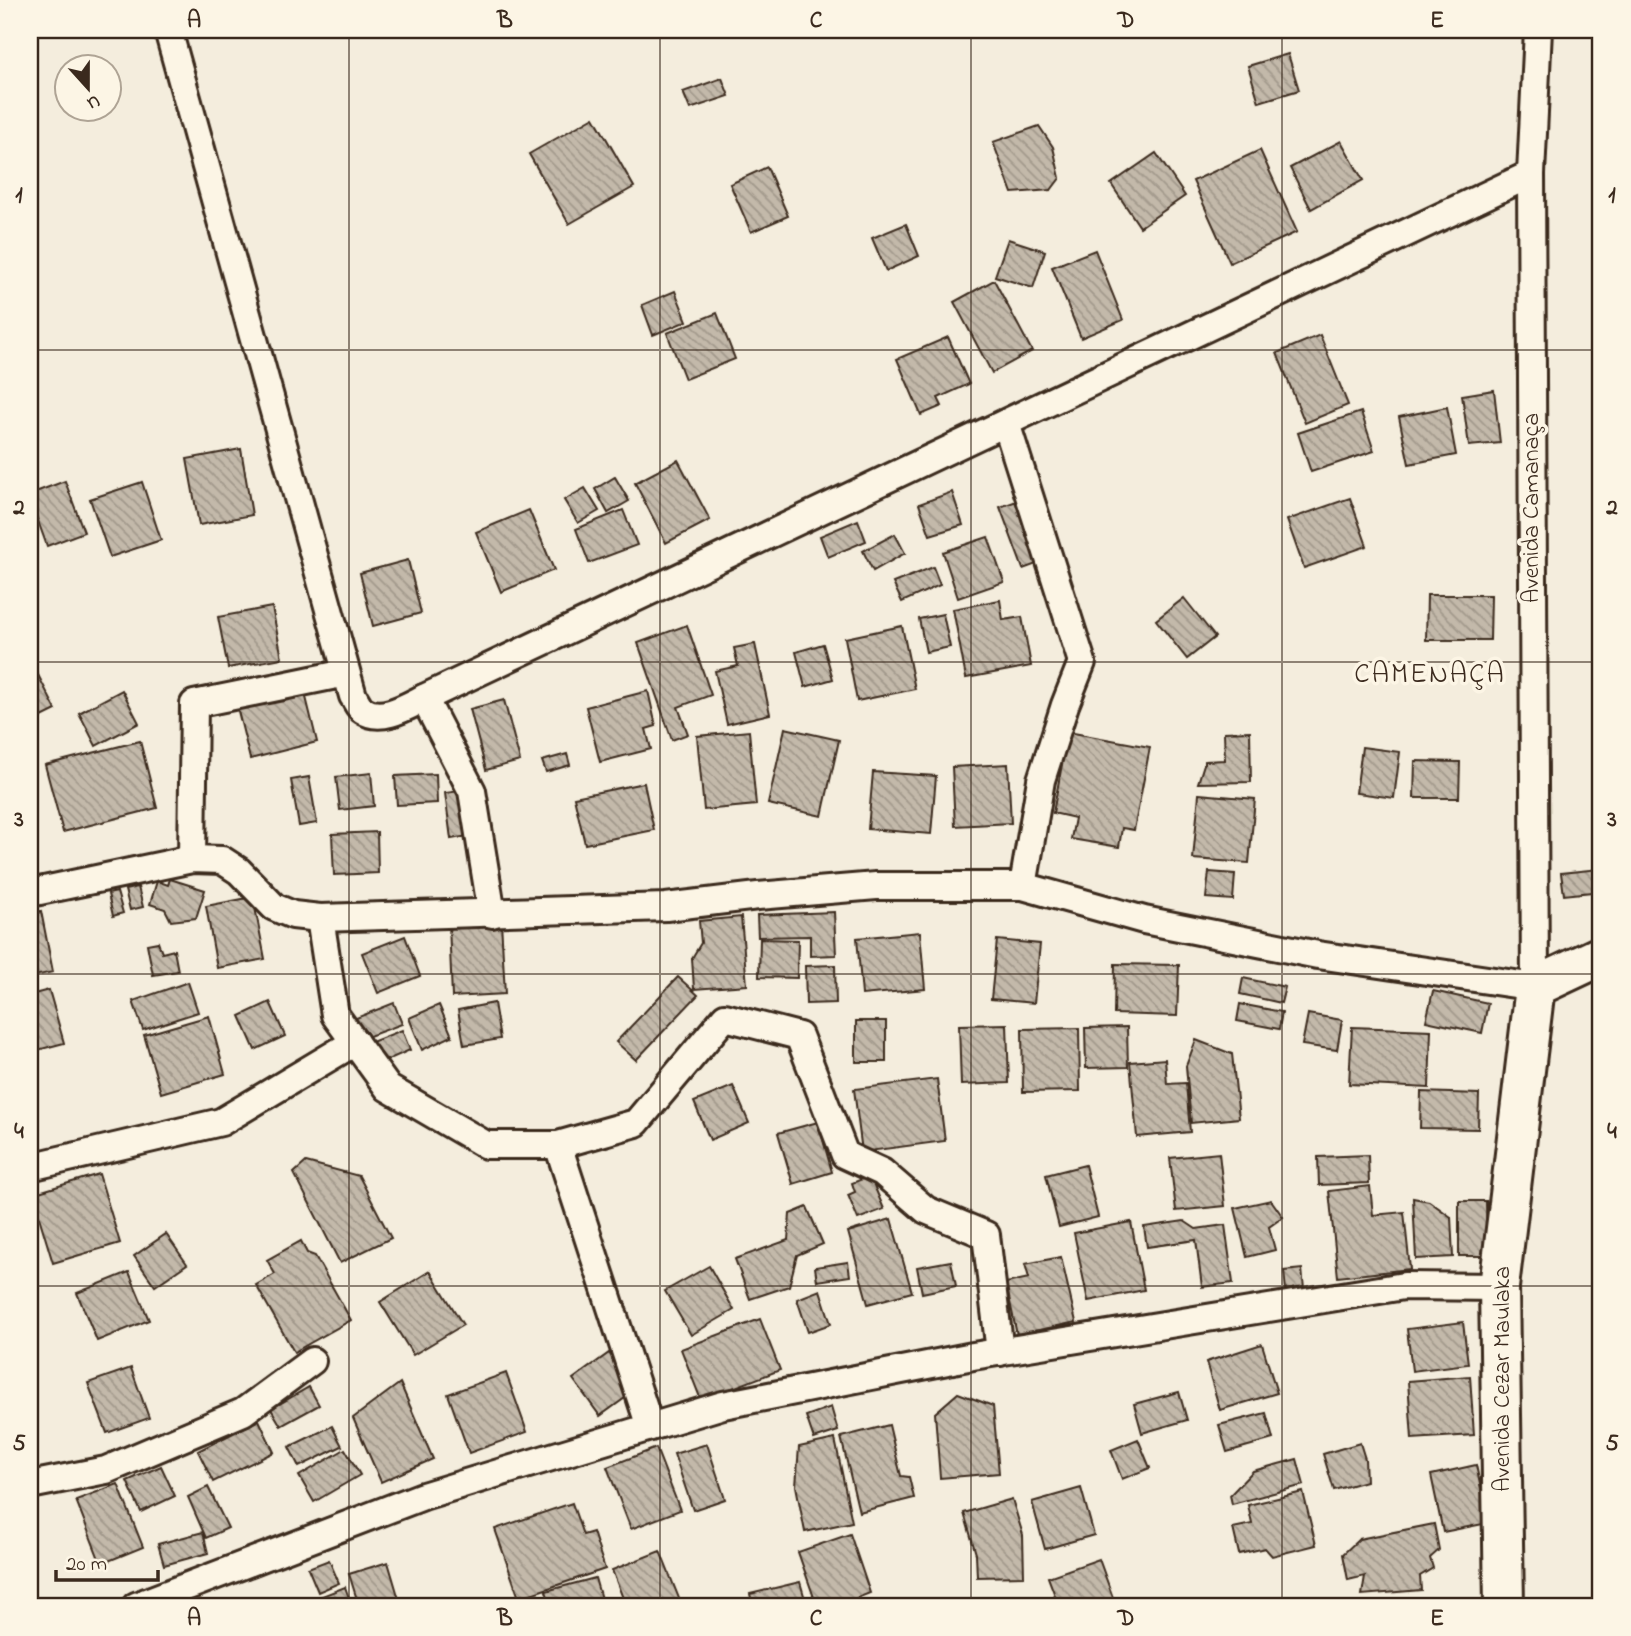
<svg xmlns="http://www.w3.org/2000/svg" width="1631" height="1636" viewBox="0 0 1631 1636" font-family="'Indie Flower',sans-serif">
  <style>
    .building { fill: url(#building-back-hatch); stroke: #3b2a1e; stroke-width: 2 }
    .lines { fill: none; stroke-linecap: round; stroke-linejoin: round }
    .street-casing { stroke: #3b2a1e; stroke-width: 32 }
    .primary-casing { stroke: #3b2a1e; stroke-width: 44 }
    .street { stroke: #fcf5e5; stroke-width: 26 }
    .primary { stroke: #fcf5e5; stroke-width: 38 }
    .grid { fill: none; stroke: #3b2a1e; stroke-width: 2; stroke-opacity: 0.55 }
    .labels { text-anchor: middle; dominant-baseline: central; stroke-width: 7; stroke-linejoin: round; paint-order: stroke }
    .street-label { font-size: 24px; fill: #3b2a1e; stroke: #fcf5e5 }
    .quarter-label { font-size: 28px; letter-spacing: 2px; fill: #3b2a1e; stroke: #fcf5e5 }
    .neatline { fill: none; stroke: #3b2a1e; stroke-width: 2.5 }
    .grid-label { font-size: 23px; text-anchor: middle; font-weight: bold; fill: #3b2a1e }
  </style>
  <defs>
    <pattern id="building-back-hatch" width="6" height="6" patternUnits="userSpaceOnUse" patternTransform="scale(1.75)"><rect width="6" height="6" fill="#c3b9aa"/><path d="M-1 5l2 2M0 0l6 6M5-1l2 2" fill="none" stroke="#a0978a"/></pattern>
  </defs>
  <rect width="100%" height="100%" fill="#f4eddd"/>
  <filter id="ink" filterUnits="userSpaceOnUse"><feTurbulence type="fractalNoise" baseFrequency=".0143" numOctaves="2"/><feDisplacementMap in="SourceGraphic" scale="14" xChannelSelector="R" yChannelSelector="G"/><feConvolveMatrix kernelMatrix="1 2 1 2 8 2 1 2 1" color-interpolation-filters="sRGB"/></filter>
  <g filter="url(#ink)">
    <g class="building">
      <path d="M1288,54L1299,90L1259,102L1248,66Z"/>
      <path d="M722,78L729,96L690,109L683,92Z"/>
      <path d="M594,117L634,187L569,224L529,154Z"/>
      <path d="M1039,126L1053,147L1060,178L1051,190L1012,193L993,142Z"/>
      <path d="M1341,141L1363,180L1311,209L1290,168Z"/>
      <path d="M1260,150L1297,232L1230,263L1193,181Z"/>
      <path d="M1156,153L1185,196L1140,227L1111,184Z"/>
      <path d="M767,167L788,216L751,232L730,184Z"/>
      <path d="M906,224L919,256L886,271L872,238Z"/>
      <path d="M1008,239L1045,251L1033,288L995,276Z"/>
      <path d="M1095,250L1123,320L1081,338L1052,267Z"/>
      <path d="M994,280L1032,351L992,373L954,302Z"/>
      <path d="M675,291L687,321L653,335L642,305Z"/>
      <path d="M717,313L735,359L685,379L667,333Z"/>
      <path d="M1320,335L1348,405L1305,423L1277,353Z"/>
      <path d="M948,337L969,384L938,398L942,406L921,415L897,359Z"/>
      <path d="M1494,390L1500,443L1469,446L1462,395Z"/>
      <path d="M1447,407L1456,455L1409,464L1399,417Z"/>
      <path d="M1361,412L1374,451L1311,472L1298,433Z"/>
      <path d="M241,449L252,515L199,525L187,459Z"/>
      <path d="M678,460L710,520L666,543L635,483Z"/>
      <path d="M615,477L629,501L608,513L595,489Z"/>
      <path d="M65,481L84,532L47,546L30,499V494Z"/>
      <path d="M142,482L161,540L110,557L90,499Z"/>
      <path d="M585,488L599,511L578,523L564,500Z"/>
      <path d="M952,492L963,525L930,535L919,504Z"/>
      <path d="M1350,498L1367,546L1304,568L1287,520Z"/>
      <path d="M1022,499L1045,561L1023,569L1000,507Z"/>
      <path d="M529,510L554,570L501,592L476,532Z"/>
      <path d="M623,510L637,545L589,563L576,529Z"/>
      <path d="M858,520L866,541L828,557L820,536Z"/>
      <path d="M895,534L905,553L873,571L863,551Z"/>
      <path d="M988,537L1004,582L958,598L943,552Z"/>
      <path d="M30,546L37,564L30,567Z"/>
      <path d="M408,560L421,613L373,626L360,573Z"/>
      <path d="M933,567L940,585L902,602L893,583Z"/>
      <path d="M1427,595H1491L1490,640H1426Z"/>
      <path d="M1184,598L1215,637L1187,659L1156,620Z"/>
      <path d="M1000,600L1003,620L1022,617L1031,666L966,678L953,609Z"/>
      <path d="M272,607L282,658L228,668L218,617Z"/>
      <path d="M943,614L950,647L926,652L919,619Z"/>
      <path d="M687,625L711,695L678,707L688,734L672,740L638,643Z"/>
      <path d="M902,626L915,689L857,701L845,638Z"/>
      <path d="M755,644L770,714L727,724L715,671L738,666L734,648Z"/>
      <path d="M823,644L833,679L805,687L796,652Z"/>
      <path d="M36,671L56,710L30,723V674Z"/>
      <path d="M304,689L317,742L250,759L237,707Z"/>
      <path d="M122,690L139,723L96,746L79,713Z"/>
      <path d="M648,691L656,726L646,729L651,749L600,762L586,707Z"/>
      <path d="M504,700L520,761L486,770L470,709Z"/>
      <path d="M785,728L839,740L822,816L768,804Z"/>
      <path d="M749,731L756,805L704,810L697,736Z"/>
      <path d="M1250,731L1251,782L1198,783L1205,761L1225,760L1224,732Z"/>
      <path d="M1068,732L1150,747L1134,830L1122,828L1119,847L1071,839L1075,818L1053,813Z"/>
      <path d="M140,741L157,808L63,832L45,765Z"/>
      <path d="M1362,747L1400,752L1394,798L1356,793Z"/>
      <path d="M567,754L570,765L546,772L542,761Z"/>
      <path d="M1415,761L1460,762L1459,798H1414Z"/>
      <path d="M1008,764L1011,823L955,826L952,767Z"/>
      <path d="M873,772L936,776L931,834L868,829Z"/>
      <path d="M371,773L374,806L340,810L336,777Z"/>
      <path d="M436,774L437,803L397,805L395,776Z"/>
      <path d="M309,777L317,823L299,826L291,780Z"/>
      <path d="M644,783L654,830L585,844L574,797Z"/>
      <path d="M467,790L474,835L451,839L445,793Z"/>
      <path d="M1199,794L1255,799L1249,863L1193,859Z"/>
      <path d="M377,832L378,873L334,875L332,834Z"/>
      <path d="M1599,869L1601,891L1564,895L1561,873Z"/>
      <path d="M1209,872L1235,874L1233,900L1206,898Z"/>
      <path d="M170,879L205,890L196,918L171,921L165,909L150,904L157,881L168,885Z"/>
      <path d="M138,887L143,907L130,910L125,890Z"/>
      <path d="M117,892L123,913L113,916L108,894Z"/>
      <path d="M253,897L265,959L217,968L206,906Z"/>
      <path d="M41,911L53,972L30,977V913Z"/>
      <path d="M834,912L836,955L810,956V936L758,937L757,915Z"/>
      <path d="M741,917L747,985L694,989L692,958L701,943L699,921Z"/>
      <path d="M501,921L505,994L452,997L449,924Z"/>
      <path d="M920,932L925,989L862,995L857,938Z"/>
      <path d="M405,936L420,976L378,993L362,953Z"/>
      <path d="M760,939L798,940L797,978L759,977Z"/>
      <path d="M997,940L1040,944L1034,1003L991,999Z"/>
      <path d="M158,942L162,953L174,950L178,971L153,975L147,944Z"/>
      <path d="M1115,964L1179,965L1177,1016L1114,1014Z"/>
      <path d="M835,965L836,1003L806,1004L805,966Z"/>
      <path d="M678,977L698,995L636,1060L616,1042Z"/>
      <path d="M1243,978L1285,987L1281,1003L1240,994Z"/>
      <path d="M188,982L198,1012L143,1030L133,1001Z"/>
      <path d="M49,990L64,1043L30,1052V995Z"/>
      <path d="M1433,991L1488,1003L1482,1033L1426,1021Z"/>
      <path d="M270,1002L285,1036L255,1050L240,1016Z"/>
      <path d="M394,1003L402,1024L364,1038L356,1018Z"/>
      <path d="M494,1003L500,1039L464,1045L458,1010Z"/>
      <path d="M1240,1004L1282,1012L1279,1029L1237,1021Z"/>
      <path d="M439,1005L452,1036L422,1050L409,1018Z"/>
      <path d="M1308,1014L1342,1020L1337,1050L1302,1045Z"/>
      <path d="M209,1016L225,1074L161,1093L144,1035Z"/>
      <rect x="856" y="1021" width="30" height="41"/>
      <path d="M1007,1024L1009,1083L961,1085L959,1025Z"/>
      <path d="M1127,1027L1128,1067L1086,1068L1085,1028Z"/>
      <path d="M1352,1027L1431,1030L1429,1088L1349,1084Z"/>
      <path d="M1079,1028L1080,1091L1023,1092L1022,1029Z"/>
      <path d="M402,1030L410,1050L374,1066L364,1045Z"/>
      <path d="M1196,1040L1232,1054L1239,1118L1191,1123L1186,1066Z"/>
      <path d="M1165,1059L1167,1084L1186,1083L1190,1132L1137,1137L1130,1062Z"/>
      <path d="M937,1079L945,1141L862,1152L854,1089Z"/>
      <path d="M733,1086L749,1123L710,1140L694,1102Z"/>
      <path d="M1421,1092L1479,1094L1478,1129L1420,1128Z"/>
      <path d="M818,1122L832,1172L793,1184L778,1133Z"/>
      <path d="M1219,1153L1225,1206L1176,1211L1170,1158Z"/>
      <path d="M1368,1155L1369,1183L1319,1185L1318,1157Z"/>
      <path d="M306,1162L359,1176L391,1238L340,1263L294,1173Z"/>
      <path d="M1085,1165L1098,1217L1059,1227L1046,1175Z"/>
      <path d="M99,1174L120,1243L53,1263L32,1194Z"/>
      <path d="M870,1176L884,1209L858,1219L848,1195L855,1192L852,1183Z"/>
      <path d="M1370,1186L1373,1215L1404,1212L1410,1269L1338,1277L1329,1191Z"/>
      <path d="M1413,1198L1429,1201L1451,1217L1453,1257L1416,1259Z"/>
      <path d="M1271,1200L1283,1217L1269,1227L1275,1250L1247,1257L1235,1208Z"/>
      <path d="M1459,1201H1486L1487,1256H1459Z"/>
      <path d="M807,1207L823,1244L797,1255L789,1286L750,1299L735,1259L788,1240L790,1214Z"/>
      <path d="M891,1219L912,1292L868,1304L848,1232Z"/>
      <path d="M1184,1221L1196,1229L1225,1225L1233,1283L1202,1287L1196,1240L1147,1247L1144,1227Z"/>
      <path d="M1131,1222L1144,1290L1088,1301L1074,1233Z"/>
      <path d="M166,1234L187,1264L155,1286L134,1256Z"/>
      <path d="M301,1241L307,1253L315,1256L351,1320L294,1352L256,1285L275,1274L267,1260Z"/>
      <path d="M1061,1257L1076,1322L1017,1335L1006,1283L1029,1278L1025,1264Z"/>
      <path d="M951,1261L956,1286L922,1293L917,1267Z"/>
      <path d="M848,1262L850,1276L817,1281L815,1267Z"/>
      <path d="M709,1266L734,1310L691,1335L665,1291Z"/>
      <path d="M1302,1269L1304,1289L1286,1291L1284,1271Z"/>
      <path d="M430,1271L463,1325L413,1355L380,1302Z"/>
      <path d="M129,1272L149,1320L97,1341L77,1293Z"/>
      <path d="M820,1290L831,1324L808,1332L797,1299Z"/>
      <path d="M760,1319L780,1370L701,1400L681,1349Z"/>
      <path d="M1463,1322L1468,1364L1412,1371L1407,1329Z"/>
      <path d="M1262,1344L1277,1393L1220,1410L1206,1362Z"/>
      <path d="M609,1353L636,1390L600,1416L573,1379Z"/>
      <path d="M131,1368L149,1418L107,1433L88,1383Z"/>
      <path d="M506,1373L527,1432L469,1453L448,1394Z"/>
      <path d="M1470,1376L1474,1435L1412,1439L1408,1381Z"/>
      <path d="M400,1383L433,1459L381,1482L353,1418Z"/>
      <path d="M309,1387L319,1405L281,1426L271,1409Z"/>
      <path d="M1179,1392L1187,1420L1142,1433L1134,1404Z"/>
      <path d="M958,1393L993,1406L999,1473L940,1478L935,1413Z"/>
      <path d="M831,1407L838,1431L814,1439L806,1416Z"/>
      <path d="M1266,1413L1273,1439L1227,1452L1219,1425Z"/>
      <path d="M259,1420L274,1452L213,1482L198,1451Z"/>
      <path d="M889,1425L901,1476L909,1477L914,1498L859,1512L841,1437Z"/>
      <path d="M332,1426L342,1446L299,1467L289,1447Z"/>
      <path d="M835,1439L852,1522L805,1532L796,1486L799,1447Z"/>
      <path d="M1138,1439L1150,1468L1122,1479L1111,1450Z"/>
      <path d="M1360,1443L1365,1459L1366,1481L1334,1490L1323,1454Z"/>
      <path d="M707,1444L725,1499L693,1510L674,1454Z"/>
      <path d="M656,1448L680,1510L631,1529L607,1467Z"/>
      <path d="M345,1449L360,1475L314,1502L299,1476Z"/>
      <path d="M1297,1459L1304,1485L1232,1504L1230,1495L1253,1471Z"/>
      <path d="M1476,1465L1488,1523L1443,1532L1431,1475Z"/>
      <path d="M161,1466L175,1496L141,1512L127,1481Z"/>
      <path d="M118,1484L143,1547L101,1564L76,1500Z"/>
      <path d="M208,1487L228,1528L206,1538L188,1497Z"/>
      <path d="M1081,1488L1094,1535L1045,1549L1032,1502Z"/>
      <path d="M1303,1492L1316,1545L1272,1556L1265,1548L1239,1554L1233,1528L1252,1524L1248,1505Z"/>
      <path d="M1012,1499L1023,1535L1024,1576L977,1577L976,1554L964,1513Z"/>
      <path d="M572,1503L583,1535L593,1532L605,1569L519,1598L495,1529Z"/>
      <path d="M1434,1524L1439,1550L1430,1558L1433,1568L1420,1576L1421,1590L1362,1595L1365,1576L1348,1580L1343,1554L1359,1539Z"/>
      <path d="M203,1532L208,1553L164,1565L158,1544Z"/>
      <path d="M850,1534L870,1593L857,1598L859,1606H817L798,1552Z"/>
      <path d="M660,1551L682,1606H626L612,1570Z"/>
      <path d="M1099,1559L1116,1606H1059L1048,1577Z"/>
      <path d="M329,1560L339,1583L318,1592L308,1568Z"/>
      <path d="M388,1562L401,1606H359L349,1574Z"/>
      <path d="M595,1578L603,1606H551L546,1591Z"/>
      <path d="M800,1582L807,1606H753L750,1594Z"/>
      <path d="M345,1587L352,1606H300L299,1605Z"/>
    </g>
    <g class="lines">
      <g class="street-casing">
        <g id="street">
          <path d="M168,30L353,696C356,700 359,708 363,710C381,723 408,706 424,698L1531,174"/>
          <path d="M1006,423L1082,662L1065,705L1041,780L1023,886"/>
          <path d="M424,698L472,791L492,914"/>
          <path d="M192,859L194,704L346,673"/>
          <path d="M30,893L192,859L222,860L239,871L274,907L293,915L320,918L666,907L758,896L876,886H1023L1144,920L1318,955L1535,987L1531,174L1538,30"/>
          <path d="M320,918L335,1015L388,1088L486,1145H558L636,1123L725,1017L799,1036L845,1155L882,1172L926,1210L986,1235L1000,1352"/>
          <path d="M558,1145L650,1427"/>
          <path d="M30,1167L221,1122L355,1042"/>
          <path d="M30,1485L106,1470L243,1412L312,1361"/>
          <path d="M136,1606L423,1496L723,1405L973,1356L1404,1286L1499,1287"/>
        </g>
      </g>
      <g class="primary-casing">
        <path id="primary" d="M1504,1606L1499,1287L1535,987L1601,956"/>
      </g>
      <use href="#street" class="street"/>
      <use href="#primary" class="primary"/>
    </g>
  </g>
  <path class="grid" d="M349,30V1606M660,30V1606M971,30V1606M1282,30V1606M30,350H1601M30,662H1601M30,974H1601M30,1286H1601"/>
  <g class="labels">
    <g class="street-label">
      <text transform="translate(1532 508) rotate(-90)">Avenida Camanaça</text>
      <text transform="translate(1503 1379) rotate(-90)">Avenida Cezar Maulaka</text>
    </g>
    <g class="quarter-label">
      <text x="1430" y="675">CAMENAÇA</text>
    </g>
  </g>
  <rect width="1631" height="1636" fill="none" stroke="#fcf5e5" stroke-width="77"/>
  <g transform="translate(88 88) rotate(159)"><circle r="33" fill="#fcf5e5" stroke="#afa495" stroke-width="2"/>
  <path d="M0-5L12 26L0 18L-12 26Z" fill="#3b2a1e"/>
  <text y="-10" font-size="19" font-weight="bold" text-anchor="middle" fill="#3b2a1e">U</text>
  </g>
  <path d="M56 1570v10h102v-10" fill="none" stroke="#3b2a1e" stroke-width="3.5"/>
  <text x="66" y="1570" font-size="21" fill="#3b2a1e" stroke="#fcf5e5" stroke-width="5" paint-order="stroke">20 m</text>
  <rect x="38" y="38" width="1554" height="1560" class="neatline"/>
  <g class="grid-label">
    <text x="194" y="27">A</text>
    <text x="505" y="27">B</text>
    <text x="816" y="27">C</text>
    <text x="1126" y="27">D</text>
    <text x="1437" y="27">E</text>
    <text x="19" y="202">1</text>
    <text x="1612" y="202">1</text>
    <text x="19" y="514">2</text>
    <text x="1612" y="514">2</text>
    <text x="19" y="826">3</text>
    <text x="1612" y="826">3</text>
    <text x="19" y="1138">4</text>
    <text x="1612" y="1138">4</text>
    <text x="19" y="1450">5</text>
    <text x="1612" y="1450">5</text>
    <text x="194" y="1625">A</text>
    <text x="505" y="1625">B</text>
    <text x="816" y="1625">C</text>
    <text x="1126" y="1625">D</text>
    <text x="1437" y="1625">E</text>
  </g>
</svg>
